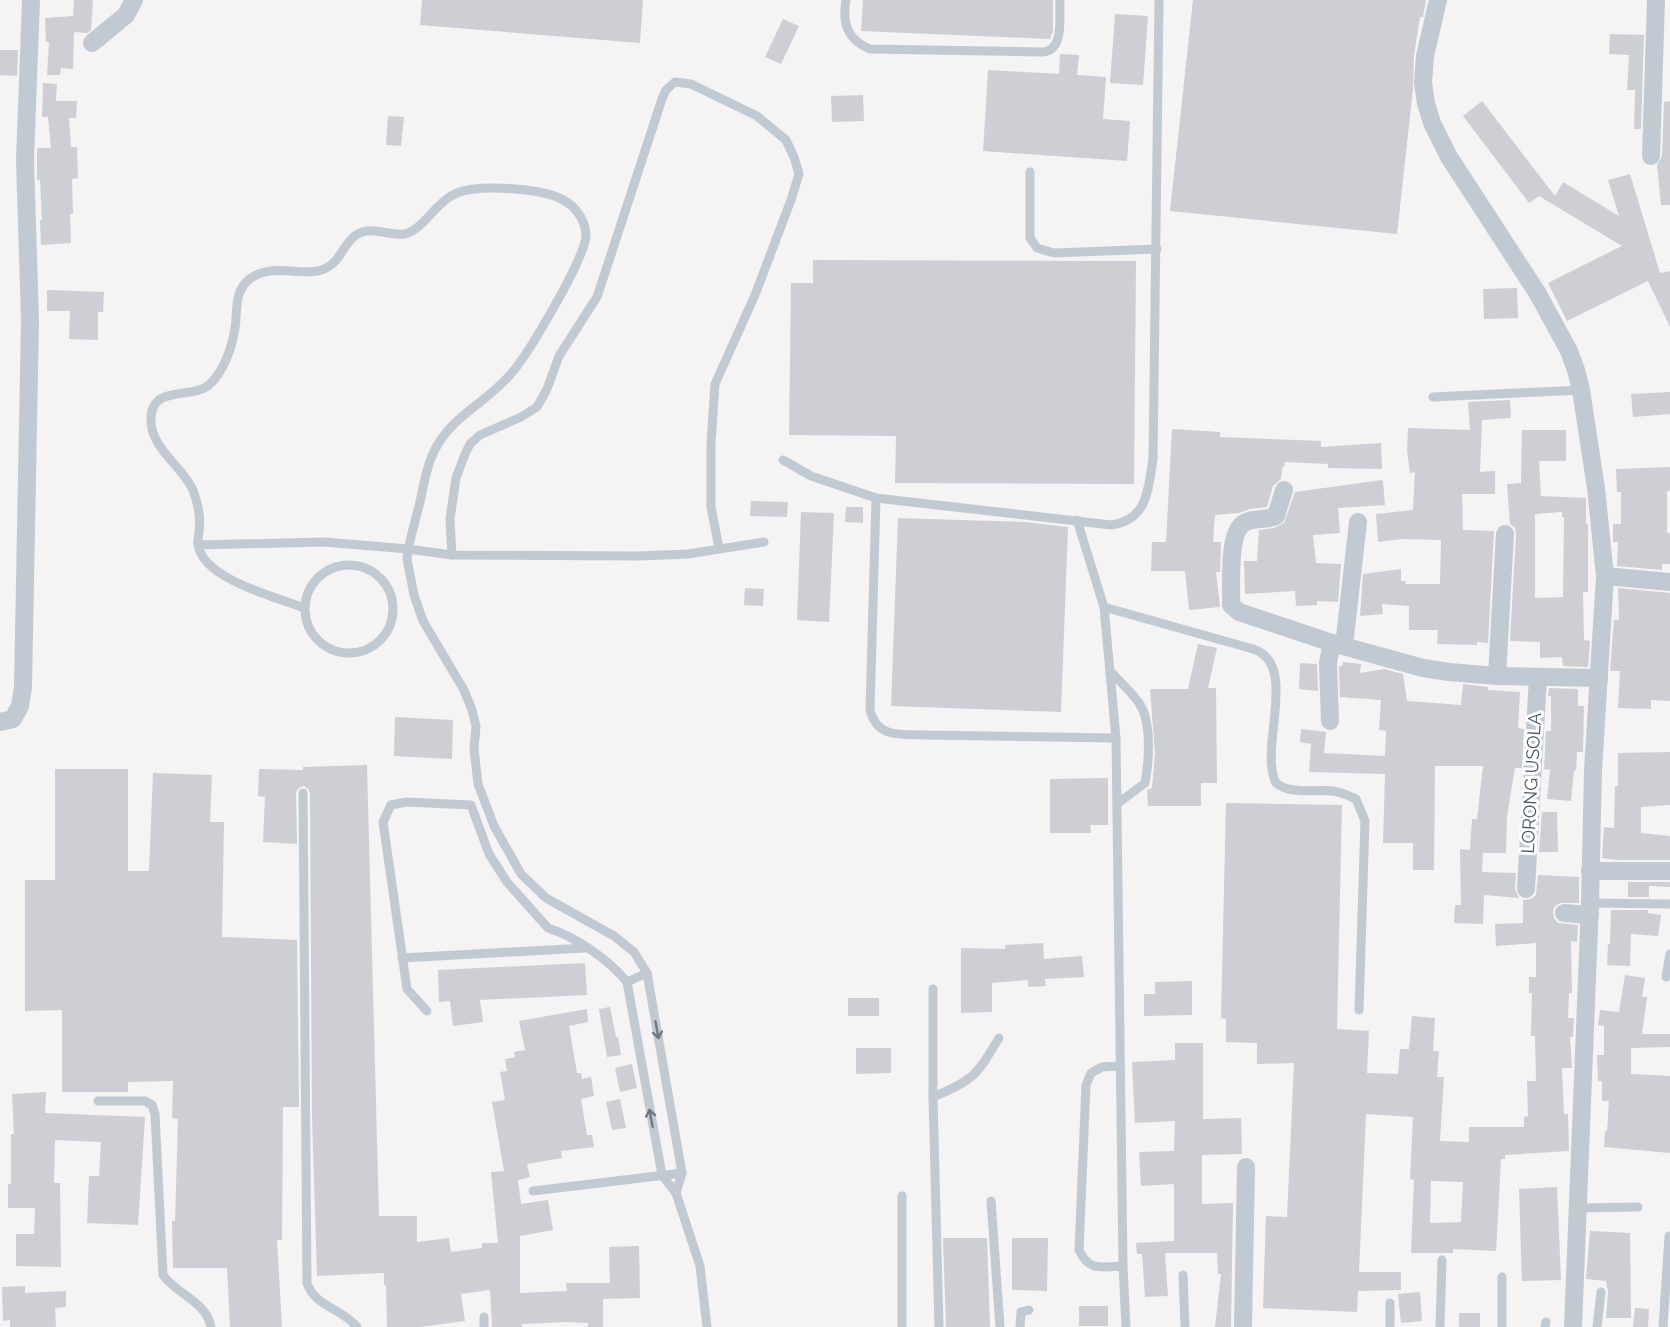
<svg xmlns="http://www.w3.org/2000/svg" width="1670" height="1327" viewBox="0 0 1670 1327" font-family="Raleway,sans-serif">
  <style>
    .building { fill: #cdcfd5; fill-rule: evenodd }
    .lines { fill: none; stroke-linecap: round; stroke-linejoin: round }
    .lane { stroke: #c1cad2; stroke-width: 9 }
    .street { stroke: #c1cad2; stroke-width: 18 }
    .oneway { stroke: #6e7983 }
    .labels { text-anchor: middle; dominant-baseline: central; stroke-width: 6; stroke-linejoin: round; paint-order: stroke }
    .street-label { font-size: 18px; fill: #4a5661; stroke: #fff }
  </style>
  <rect width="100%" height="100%" fill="#f5f3f3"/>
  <g class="building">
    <path d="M74,0H93L91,30L87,33L74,32L73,69L61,68L60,75H47L49,42H46L45,18L73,16Z"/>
    <path d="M422,0H643L640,43L420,25Z"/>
    <path d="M863,0H1053V31L1050,39L861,31Z"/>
    <path d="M1193,0H1426L1423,17H1420L1414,55L1413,89L1397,234L1170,211Z"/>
    <path d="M1115,14L1148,16L1143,85L1110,83Z"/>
    <path d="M783,19L799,26L781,64L765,57Z"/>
    <path d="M1610,34L1644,35L1641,129H1634L1635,90H1627L1629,55L1609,54Z"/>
    <path d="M0,50H18L17,76L0,75Z"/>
    <path d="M1060,54L1079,55L1077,75L1106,77L1103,119L1130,121L1127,161L983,151L988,70L1059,74Z"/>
    <path d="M43,83L57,84L56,101H77L76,118H69L71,147H77L78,178L72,179L73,214H70L71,243L41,245L40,220H42L40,180H37V148H51L48,117H42Z"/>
    <path d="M863,95L864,121L832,122L831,96Z"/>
    <path d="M1482,101L1555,196L1563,182L1619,216L1608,180L1630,174L1660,273L1670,271V327L1648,281L1567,321L1548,283L1622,246L1539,196L1529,203L1463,116Z"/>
    <path d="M1670,101V205H1661L1657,165L1662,156L1664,102Z"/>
    <path d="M388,116L404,117L401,146L386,145Z"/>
    <path d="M813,260L1136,261L1134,484L895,483L896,436L789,435L791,283H813Z"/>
    <path d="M1517,288L1518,318L1484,319L1483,289Z"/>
    <path d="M47,290L104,292L103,312H98V340L69,339L70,311H47Z"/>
    <path d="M1670,392V414L1633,417L1631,394Z"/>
    <path d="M1510,400L1511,418L1482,420L1480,472L1495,471V494H1462L1463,530L1494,531L1488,643L1477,642V645L1437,644L1438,630H1409V606L1382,604L1383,614L1360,616L1363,574L1401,569V581H1406L1405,584H1440L1441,540L1402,539L1378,542L1376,514L1413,510L1415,472L1410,473L1407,451L1408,428L1470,430L1468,402Z"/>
    <path d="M1172,429L1220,432V437L1321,441V447L1381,443L1382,469L1328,468V464L1285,462L1284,467H1282L1281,479L1273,486L1267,507L1250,509L1239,513L1215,515L1213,542H1221L1220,572H1216L1220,607L1189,610L1185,571H1151L1152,542H1166Z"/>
    <path d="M1522,430H1566V461H1539L1541,496L1586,498V524H1588V592H1583L1584,640L1590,641L1588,667L1563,666L1562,657L1540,658V642L1510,641L1516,535L1515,528L1510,524L1507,484L1521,483ZM1562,512V517H1564L1563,597L1535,598V514Z"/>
    <path d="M1670,467V491H1667V533H1670V564H1662V570L1617,566L1618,542H1613V524H1621V492H1617L1616,469Z"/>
    <path d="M1382,480L1383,481L1385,505L1338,508L1340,533L1313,535L1316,563L1341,564L1338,602L1317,601V605L1296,606L1295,591L1245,594L1244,561H1257L1259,530L1274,528L1284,523L1295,492Z"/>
    <path d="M751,501L788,502L787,517L750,516Z"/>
    <path d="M846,507H863V523L845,522Z"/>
    <path d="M801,512L834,513L829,622L797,620Z"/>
    <path d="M898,518L1025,522L1068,527L1061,712L891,706Z"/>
    <path d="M745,588L764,589L763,606L744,605Z"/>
    <path d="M1618,588L1670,593V701L1651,700V709L1618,708L1620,671H1610L1614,620H1619Z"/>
    <path d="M1198,644L1217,648L1208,688H1216L1217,783H1201V806H1148L1147,790L1152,788L1155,754L1150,689H1188Z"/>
    <path d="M1343,662L1361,664L1360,673L1384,669L1403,674L1407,701L1461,705L1463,684L1488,687V690L1520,692L1518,728L1524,729L1522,768H1515L1507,816L1506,853H1483L1482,872L1516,873L1515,889L1519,898L1484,895L1483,924L1454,923L1455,905H1461L1460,849L1470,850L1472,819H1477L1483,766H1435L1434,870H1413V843H1383L1385,774L1309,772L1311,744L1300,742L1301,729L1326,732L1324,753L1385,756L1386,731L1379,730L1381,700L1340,697L1339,666H1342Z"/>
    <path d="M1300,663L1317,664L1318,691L1299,689Z"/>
    <path d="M1549,688L1578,689V706H1584L1583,752H1577L1576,771L1574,770L1571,801L1547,799L1550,770L1544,769L1546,731H1551V696H1548Z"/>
    <path d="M395,717L453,720L452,759L394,756Z"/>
    <path d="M1670,752V805L1641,807V833L1670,836V860H1619L1602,858L1604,827L1614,828L1615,786H1618V753Z"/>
    <path d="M367,765L379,1216H417V1242L449,1238L451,1252L482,1248V1243H498L491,1172L504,1171L492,1102L505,1100L500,1072L507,1071L505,1059L515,1057L514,1052L525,1050L519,1021L587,1009L588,1022L569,1026L577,1073H581L582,1079L591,1077L594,1096L581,1099L587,1135H592L594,1147L561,1151L562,1158L527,1164L530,1177L518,1180L521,1204L548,1200L553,1230L520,1236V1293L567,1291L566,1283H610L609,1247L639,1246L640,1298L603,1299V1327H588V1323L567,1322L522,1324V1327H492L490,1290L461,1294L465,1321L420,1327H387L386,1285H384V1273L317,1276L312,1117L310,793L308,789L304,786L299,788L296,792L297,844L263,842L265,797L258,796L259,769L303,770V767Z"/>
    <path d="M55,769H128V871H149L153,773L212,775L210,822H224L222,937L297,940L299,1107H283L282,1240H277L282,1327H230L227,1268H173L172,1221H175L178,1119L172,1118L173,1081L128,1082V1092H62V1010L25,1011V880H55Z"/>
    <path d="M1108,778V825H1090L1091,833H1050V779Z"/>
    <path d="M1226,803L1342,805L1337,1029L1369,1031L1367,1073L1398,1074L1400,1049H1409L1412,1016L1435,1018L1433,1051H1439L1437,1077H1444L1440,1141L1469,1142V1127H1524V1117L1528,1116L1527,1081H1536L1535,1036H1531L1532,993H1529V977H1536V943L1496,946L1495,924L1523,923V900L1531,899L1536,895L1538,875L1579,877V903H1560L1554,907L1553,913L1554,918L1558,923L1578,925L1577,942L1571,941L1572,993H1569L1568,1018H1574L1573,1037H1570L1572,1068H1562L1564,1114H1568L1569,1151L1505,1155V1159H1501L1496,1251L1453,1249V1253H1411L1414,1180L1410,1179L1413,1117L1366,1114L1359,1272H1401V1290L1358,1291L1357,1312L1263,1308L1266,1216L1287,1217L1294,1063L1257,1064V1043L1226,1042V1019L1221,1018ZM1431,1181L1463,1182L1461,1222L1430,1223Z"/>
    <path d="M1542,812H1557L1558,852H1539Z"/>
    <path d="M1628,882H1670V887L1649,886V897H1628Z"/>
    <path d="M1611,910H1648V913L1661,915L1658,936L1631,934L1630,966L1607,965L1608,944H1610Z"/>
    <path d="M1043,943L1044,959L1082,956L1084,977L1045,979L1046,986L1028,987V980L992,983V1012L961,1013V948L1005,949V945Z"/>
    <path d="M585,963L587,995L480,1000L483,1022L453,1026L450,1001L439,1002L438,970Z"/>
    <path d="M1625,975L1645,978L1642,997H1647L1642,1034H1670V1047L1631,1048V1074L1670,1076V1153L1604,1147L1605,1131H1607L1609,1101H1602V1081H1598L1597,1055H1604V1026L1598,1025L1600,1010L1619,1012Z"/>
    <path d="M1192,981V1015L1144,1016V994H1155V982Z"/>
    <rect x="848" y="998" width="31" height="18"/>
    <path d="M610,1007L616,1037H618L621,1055L607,1057L599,1009Z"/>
    <path d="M1175,1043H1203V1119L1241,1118L1242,1154L1202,1155V1204L1233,1203L1231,1327H1215L1221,1274H1218L1217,1253H1165L1168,1296L1145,1297L1142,1254H1137L1136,1243L1174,1241V1184L1141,1186L1139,1152L1174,1151L1175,1121L1135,1123L1132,1062L1175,1060Z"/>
    <path d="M856,1048H891V1073L856,1074Z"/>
    <path d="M632,1064L637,1088L620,1092L615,1068Z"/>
    <path d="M46,1092L45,1113L145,1117L138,1225L87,1223L89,1176H99L101,1142L55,1140L54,1183H60L61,1267L16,1266V1234H34L35,1208H8V1184H11V1134H14L12,1094Z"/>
    <path d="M620,1099L626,1128L612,1130L606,1102Z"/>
    <path d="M1557,1187L1561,1280L1522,1281L1519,1189Z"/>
    <path d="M1590,1231L1630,1233L1631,1318H1606L1608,1292L1606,1281L1586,1279Z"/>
    <path d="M943,1238H987L990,1327H946Z"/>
    <path d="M1012,1238H1048L1047,1291L1012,1290Z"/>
    <path d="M25,1286V1293L66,1291V1307L55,1308L56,1327H10V1320L3,1321L2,1287Z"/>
    <path d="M1420,1292L1422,1321L1401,1323L1398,1294Z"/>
    <rect x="1079" y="1306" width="29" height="20"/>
    <path d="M1635,1308L1649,1309L1648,1327H1633Z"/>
    <rect x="1459" y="1313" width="21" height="14"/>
  </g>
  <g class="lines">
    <g class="lane">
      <path d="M846,0C842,23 847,40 870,49L1042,52C1065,51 1059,17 1060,0"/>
      <path d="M1030,172V238L1037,248L1054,253L1157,249"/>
      <path d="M1433,397L1581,390"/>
      <path d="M783,460L811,476L876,498L1111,525C1148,520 1148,489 1153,459L1159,0"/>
      <path d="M876,498L870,710C877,739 902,734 926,735L1116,738"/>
      <path d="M1077,520L1104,607"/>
      <path d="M198,545L324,542L408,549C412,533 416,517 420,502C425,479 428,457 442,438C460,413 489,399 509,376C527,357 584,260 586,236C586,222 577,208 565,201C545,188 479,184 457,193C435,202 424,230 404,234C387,236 372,225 356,235C344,243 341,260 328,267C307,280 277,261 251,278C233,291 238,310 235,328C232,347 224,371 210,384C194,400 153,384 151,417C149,448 181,464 193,490C198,503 201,517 199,532C199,536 197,540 198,544C202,579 276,597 304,608"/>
      <path d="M452,555L450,519L456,478L465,454L470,444L480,435L521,417L537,407L547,389L559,356L597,297L662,99L666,90L675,82L691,84L757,116L786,140L794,157L799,174L791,200L755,295L715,384L711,444V507L719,548"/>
      <circle cx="349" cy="609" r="44"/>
      <path d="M1110,671C1119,681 1131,691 1139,703C1152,721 1149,762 1145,783L1117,804"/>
      <path d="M303,793L307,1283C314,1306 343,1309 357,1327"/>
      <path d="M1590,903L1670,904"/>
      <path d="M402,958L585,948"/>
      <path d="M1666,977L1670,954"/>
      <path d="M627,982L647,973"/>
      <path d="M933,989V1097L939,1327"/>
      <path d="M427,1011L407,989L383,822L391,805L406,802L471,805L489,854L507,882L548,928C576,937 608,959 627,982L662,1175L676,1193L700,1266L707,1327"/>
      <path d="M1120,1066L1102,1067L1091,1073L1086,1085L1079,1250C1089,1272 1102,1267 1123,1266"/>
      <path d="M933,1097C974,1080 976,1076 999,1038"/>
      <path d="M98,1101H145L152,1105L155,1114L163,1275C177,1295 206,1301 211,1327"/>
      <path d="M533,1191L682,1173"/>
      <path d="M676,1193L682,1173L647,973L634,952L614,936L546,898L521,874L494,826L478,784L474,749L476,726L472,710L464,690L423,621L414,595L407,559L408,549L452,555L639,556L688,554L764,542"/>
      <path d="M991,1201L1000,1327"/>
      <path d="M1578,1208L1638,1207"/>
      <path d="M1183,1275L1185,1327"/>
      <path d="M484,1317V1327"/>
      <path d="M902,1327V1196"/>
      <path d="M1020,1327L1021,1312L1029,1310"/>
      <path d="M1126,1327L1123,1266L1116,738L1104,607L1253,649C1300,664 1258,748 1276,783C1291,795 1315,789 1333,791C1342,792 1349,796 1356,799L1365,821L1359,1010"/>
      <path d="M1390,1327V1303"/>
      <path d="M1440,1327L1442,1260"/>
      <path d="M1502,1327V1277"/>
      <path d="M1545,1327L1546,1322"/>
      <path d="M1597,1327L1601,1292"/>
      <path d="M1663,1327L1669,1236"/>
    </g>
    <g class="street">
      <path d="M1438,0L1425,56L1423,83L1426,103L1432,123L1449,157L1538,294L1569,351L1576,370L1581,390L1596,488L1605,576L1593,770L1590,903L1573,1327"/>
      <path d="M92,43L126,15L134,0"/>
      <path d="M1651,156L1656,0"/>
      <path d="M1284,490L1276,516C1265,521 1255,517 1244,523C1227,533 1232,586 1231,605L1239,612L1332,643L1423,668L1449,672L1497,676L1599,678"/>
      <path d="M1605,576L1670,582"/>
      <path d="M1344,646L1358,522"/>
      <path d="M1497,676L1505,534"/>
      <path d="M1330,721L1328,663L1332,643"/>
      <path d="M0,722L13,719L20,706L23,687L30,320L25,160L31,0"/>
      <path d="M1590,871H1670"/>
      <path d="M1526,889L1538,677"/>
      <path d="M1564,913L1590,915"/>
      <path d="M1243,1327L1246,1167"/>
    </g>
  </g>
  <defs><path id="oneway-shaft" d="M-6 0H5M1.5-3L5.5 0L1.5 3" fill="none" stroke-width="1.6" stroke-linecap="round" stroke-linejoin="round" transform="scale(1.5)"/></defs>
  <g class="oneway">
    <use href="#oneway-shaft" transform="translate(657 1030) rotate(80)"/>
    <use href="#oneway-shaft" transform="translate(651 1118) rotate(-100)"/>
  </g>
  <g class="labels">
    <g class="street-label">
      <text transform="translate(1531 783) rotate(-87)">LORONG USOLA</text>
    </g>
  </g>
</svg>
